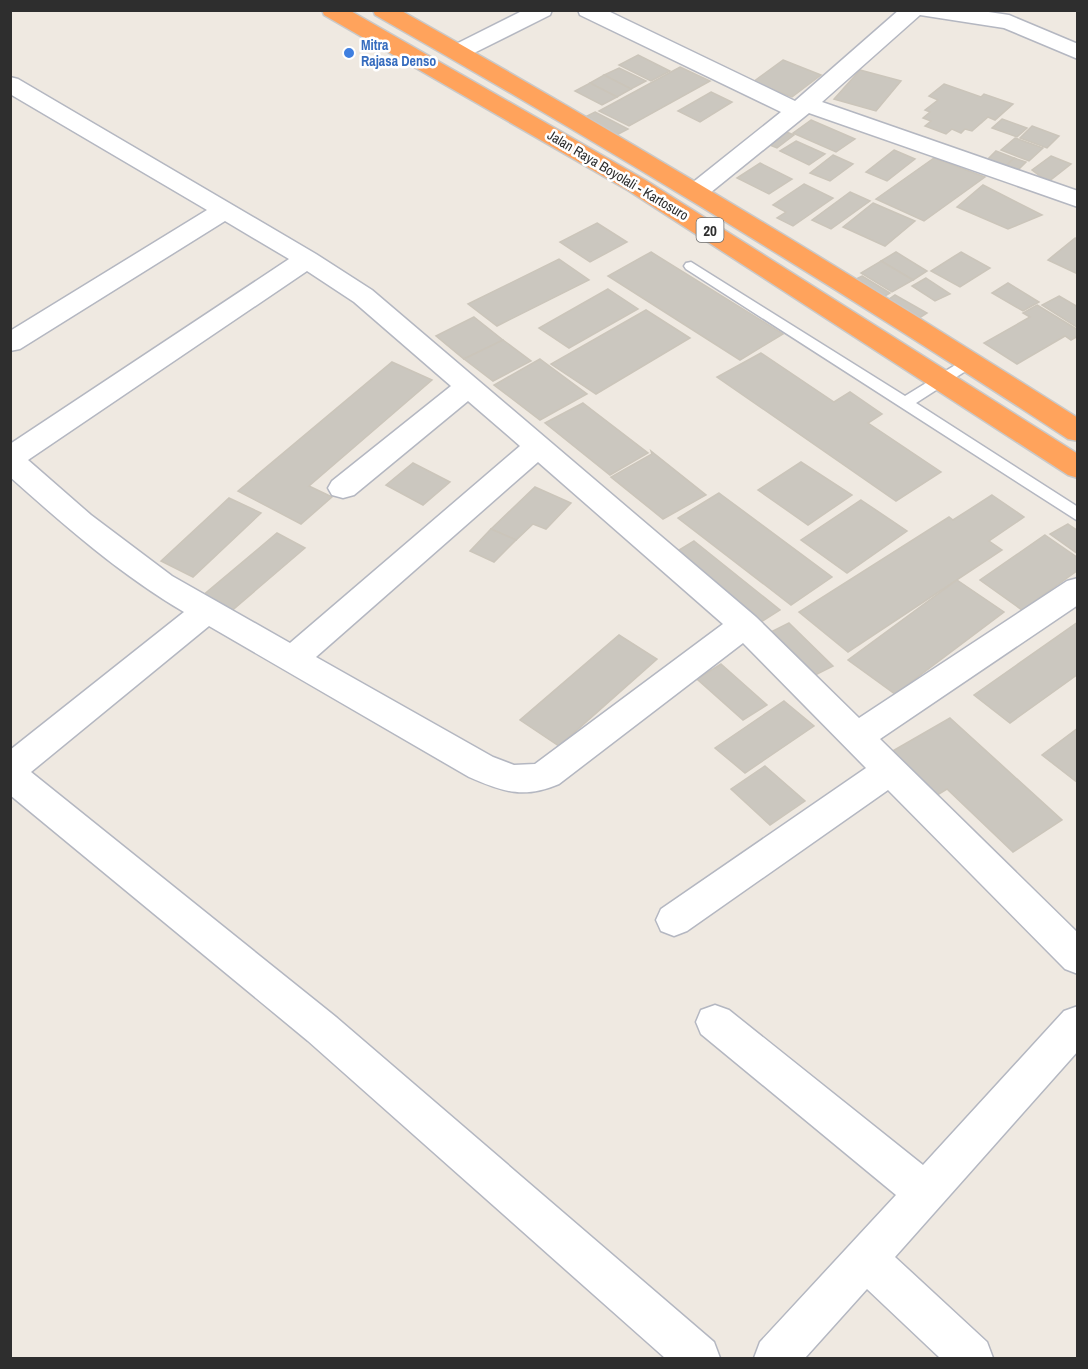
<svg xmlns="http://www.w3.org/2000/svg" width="1088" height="1369" viewBox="0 0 1088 1369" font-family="'Archivo Narrow',sans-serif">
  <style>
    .building { fill: #cbc7bf; stroke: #cbc5ba; stroke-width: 1.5 }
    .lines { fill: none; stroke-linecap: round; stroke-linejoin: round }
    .lane-casing { stroke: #b4b7c1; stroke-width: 3 }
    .street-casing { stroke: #b4b7c1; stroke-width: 3 }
    .highway-casing { stroke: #c9c9c9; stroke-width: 3 }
    .lane { fill: #fff; fill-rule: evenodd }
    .street { fill: #fff; fill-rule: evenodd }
    .highway { fill: #ffa35c; fill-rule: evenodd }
    .shop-dot { fill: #3f7fe0; stroke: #fff; stroke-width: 2 }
    .labels { text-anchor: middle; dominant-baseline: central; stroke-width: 5; stroke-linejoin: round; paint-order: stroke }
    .far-shop-label { font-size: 14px; font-weight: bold; fill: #366cbe; stroke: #fff; text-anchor: start }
    .far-street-label { font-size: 14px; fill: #2e2e2e; stroke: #fff }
    .shield { fill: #fff; stroke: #6d6d6d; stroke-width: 1.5 }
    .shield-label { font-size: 15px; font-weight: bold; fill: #2e2e2e }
  </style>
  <rect width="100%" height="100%" fill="#efe9e1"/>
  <g class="building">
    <path d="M638,55L670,71L651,81L619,65Z"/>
    <path d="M783,60L821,75L792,97L753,82Z"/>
    <path d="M680,67L710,81L629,126L599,111Z"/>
    <path d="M619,68L646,81L631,89L604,75Z"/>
    <path d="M860,70L901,81L876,111L834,99Z"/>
    <path d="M604,75L631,89L617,97L590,83Z"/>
    <path d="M590,83L617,97L602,105L575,91Z"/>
    <path d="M944,84L981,97L984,94L1013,104L995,120L988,117L972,131L965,129L961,133L952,129L946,134L925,126L931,121L923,118L930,112L925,110L938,100L929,96Z"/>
    <path d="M711,92L732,102L700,122L678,111Z"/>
    <path d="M595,112L628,129L611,138L579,120Z"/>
    <path d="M1002,119L1027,128L1017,137L992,128Z"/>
    <path d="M811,120L855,139L836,152L793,133Z"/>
    <path d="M1032,126L1059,136L1047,148L1020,138Z"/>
    <path d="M779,129L794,135L777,148L762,142Z"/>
    <path d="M1015,138L1043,148L1029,161L1001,150Z"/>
    <path d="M796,141L825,154L809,165L780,151Z"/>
    <path d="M894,150L915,159L887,181L866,172Z"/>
    <path d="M996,151L1014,158L1002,170L984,163Z"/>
    <path d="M833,155L853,164L830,181L810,173Z"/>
    <path d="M1051,156L1071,164L1048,182L1032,170Z"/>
    <path d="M934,158L985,177L924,221L876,199Z"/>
    <path d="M1014,158L1026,162L1014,174L1002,170Z"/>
    <path d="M760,163L792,179L769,194L737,178Z"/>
    <path d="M804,184L833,198L793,226L777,218L786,212L773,205Z"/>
    <path d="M983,185L1042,215L1008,229L957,207Z"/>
    <path d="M850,192L870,201L831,229L812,220Z"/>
    <path d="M873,203L915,221L885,246L843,227Z"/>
    <path d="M597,223L627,242L590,262L560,242Z"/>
    <path d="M1075,238L1078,239V274L1048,260Z"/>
    <path d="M651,252L783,334L740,360L608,276Z"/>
    <path d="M896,252L927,271L913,280L881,261Z"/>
    <path d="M961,252L990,268L960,287L931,271Z"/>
    <path d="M559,259L589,280L497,326L468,304Z"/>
    <path d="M881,261L913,280L892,292L861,273Z"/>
    <path d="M862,276L890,293L878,300L850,282Z"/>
    <path d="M926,278L950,294L935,301L912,286Z"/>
    <path d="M1008,283L1039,302L1023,311L992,293Z"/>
    <path d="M608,289L638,309L569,348L539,328Z"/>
    <path d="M895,295L927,313L916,320L885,302Z"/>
    <path d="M1059,296L1078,307V328L1042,305Z"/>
    <path d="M1037,305L1078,330V336L1071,340L1065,336L1017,364L984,343L1030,317L1023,313Z"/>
    <path d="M646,310L690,338L596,394L551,364Z"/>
    <path d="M474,317L503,340L464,359L436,336Z"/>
    <path d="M503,340L531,361L493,381L464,359Z"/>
    <path d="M761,353L834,402L850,392L882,414L868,423L941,472L896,501L717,377Z"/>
    <path d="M540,359L587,394L540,420L494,385Z"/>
    <path d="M392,362L432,380L309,486L332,497L301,524L238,491Z"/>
    <path d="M583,403L648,453L610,475L545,423Z"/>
    <path d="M651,451L706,495L663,519L611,477L652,454Z"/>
    <path d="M801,462L852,495L808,525L758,490Z"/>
    <path d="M413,463L450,482L423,505L386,485Z"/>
    <path d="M535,487L571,503L546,529L533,524L516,540L491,529Z"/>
    <path d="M719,493L832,577L791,605L678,518Z"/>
    <path d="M992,495L1024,517L989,541L1002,550L848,652L799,612L949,517L953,520Z"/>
    <path d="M229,498L261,513L193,577L161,561Z"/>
    <path d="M861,500L907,531L847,573L801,540Z"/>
    <path d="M1068,524L1078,531V554L1050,534Z"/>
    <path d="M491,529L516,540L494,562L470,551Z"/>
    <path d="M277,533L305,548L229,613L201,597Z"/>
    <path d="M1045,535L1078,558V570L1022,610L980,580Z"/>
    <path d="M694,541L780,610L761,622L674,553Z"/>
    <path d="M957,580L1004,612L895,694L848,660Z"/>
    <path d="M1078,622V674L1010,723L974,695Z"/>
    <path d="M789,623L833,666L815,675L771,632Z"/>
    <path d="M619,635L657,659L559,746L520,720Z"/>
    <path d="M721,664L767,705L743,720L697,679Z"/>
    <path d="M784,701L814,726L745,773L715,748Z"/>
    <path d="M950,718L1062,820L1013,852L947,789L929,800L884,756Z"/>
    <path d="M1078,728V783L1042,755Z"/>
    <path d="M765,766L805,801L770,825L731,789Z"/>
  </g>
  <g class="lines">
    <g class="lane-casing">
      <path id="lane" d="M691,262L905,396L965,359H975L978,362L975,365L916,403L1078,507V521L686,269L684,266L686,263Z"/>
    </g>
    <g class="street-casing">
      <g id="street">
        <path d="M524,10H552L550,15L466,57L458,59L450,57L447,52L450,47Z"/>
        <path d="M578,10H606L795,101L899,10H975L1009,15L1078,44V59L1004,28L920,15L822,102L1078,191V207L809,113L705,197L696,199L687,197L684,192L687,187L781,112L580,15Z"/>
        <path d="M10,77L18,79L316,254L372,290L756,617L859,718L1067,581L1078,578V605L880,739L1078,933V974L1065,969L888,790L687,931L674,936L661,931L656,920L661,909L866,768L743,643L559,784C524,799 503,792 469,777L209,626L31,772L336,1017L714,1342L720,1358H665L308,1041L10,795V750L184,612C121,575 65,526 10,477V444L289,259L225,221L20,349L10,351V331L207,210L10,94ZM307,271L354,302L451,386L332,481L328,488L332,495L343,498L354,495L468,401L520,446L290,643L172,576L91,515L28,460ZM538,462L723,624L535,764L514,765L493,757L316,657Z"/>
        <path d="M715,1005L729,1010L923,1165L1064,1011L1078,1006V1051L895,1257L987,1342L993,1358H940L867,1289L805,1358H754L760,1342L896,1195L701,1034L696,1022L701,1010Z"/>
      </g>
    </g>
    <g class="highway-casing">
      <g id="highway">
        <path d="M322,10H349L647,181L1078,454V478L1068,475L629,191L324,15Z"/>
        <path d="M373,10H400C630,140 855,276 1078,418V441L1068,439C841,290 611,149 375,15Z"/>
      </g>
    </g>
    <use href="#lane" class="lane"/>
    <use href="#street" class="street"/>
    <use href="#highway" class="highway"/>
  </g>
  <circle class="shop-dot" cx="349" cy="53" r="6"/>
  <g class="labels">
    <g class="far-shop-label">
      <text x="361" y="45">Mitra<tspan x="361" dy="16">Rajasa Denso</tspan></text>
    </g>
    <g class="far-street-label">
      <text transform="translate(618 175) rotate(31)">Jalan Raya Boyolali - Kartosuro</text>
    </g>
    <rect class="shield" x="696.5" y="218" width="27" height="24" rx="4.5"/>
    <g class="shield-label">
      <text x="710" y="230">20</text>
    </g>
  </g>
  <rect width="1088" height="1369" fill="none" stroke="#2e2e2e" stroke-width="24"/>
</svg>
